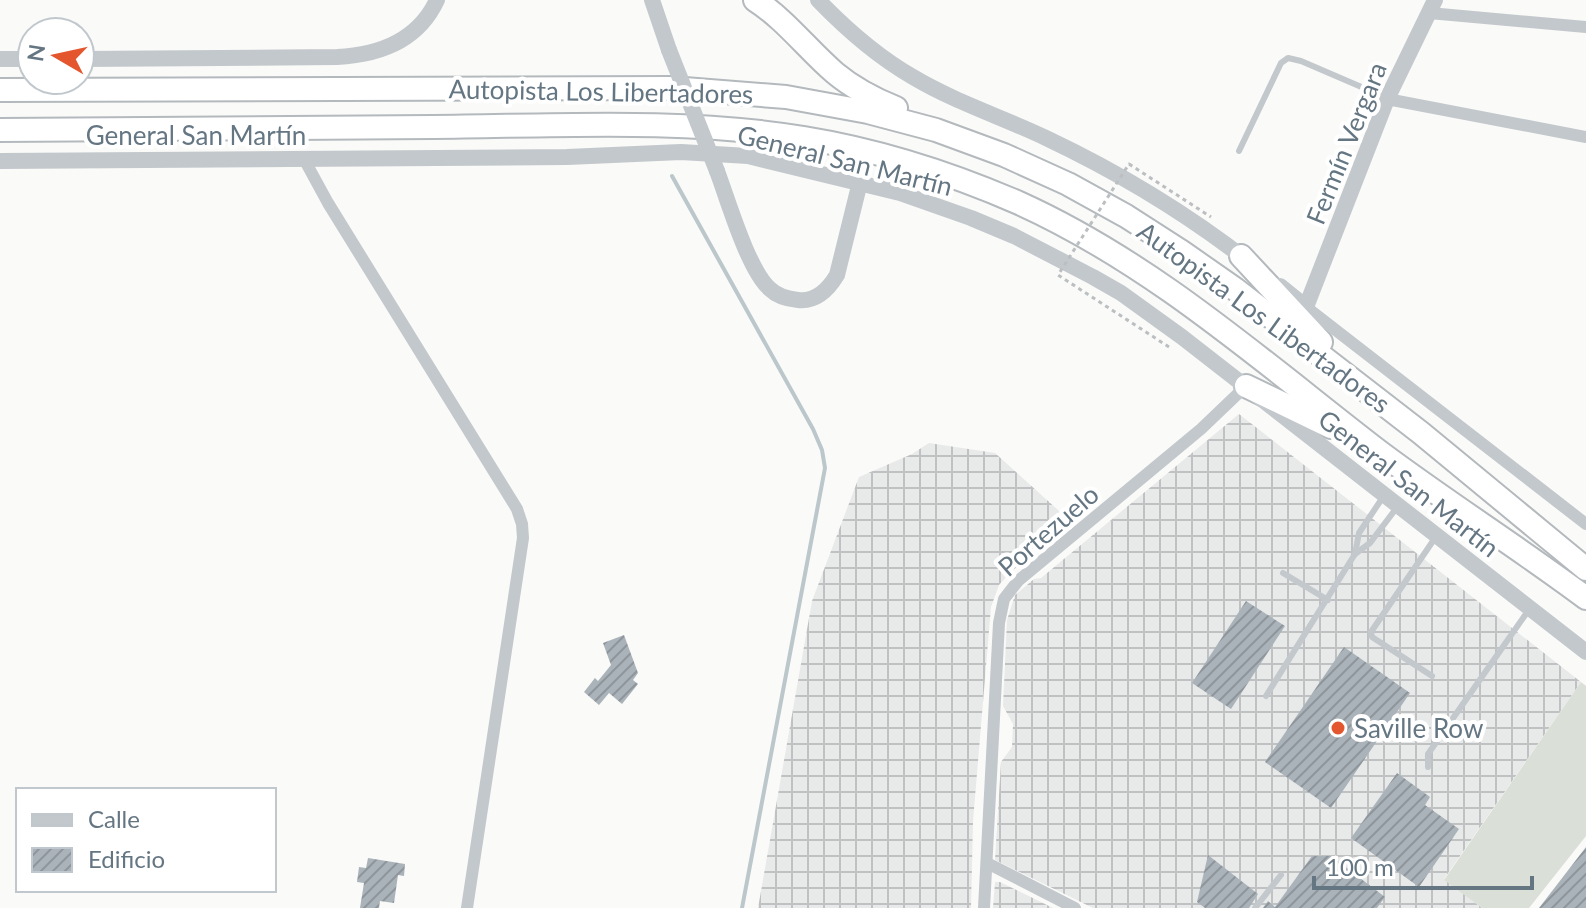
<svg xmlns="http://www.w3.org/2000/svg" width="1586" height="908" viewBox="0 0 1586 908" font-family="Lato,sans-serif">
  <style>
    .industrial { fill: url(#industrial-grid) }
    .grass { fill: #dadfd7 }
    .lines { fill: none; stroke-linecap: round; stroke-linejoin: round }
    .stream { stroke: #bbc7cb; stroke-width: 4 }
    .building { fill: url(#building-hatch) }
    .motorway-casing { stroke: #b4b9bd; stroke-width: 26 }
    .service { stroke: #c3c8cc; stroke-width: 6 }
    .minor { stroke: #c3c8cc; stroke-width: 12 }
    .tertiary { stroke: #c3c8cc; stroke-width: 16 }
    .motorway { stroke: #fff; stroke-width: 22 }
    .path-bridge { stroke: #bbbfc2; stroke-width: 3; stroke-dasharray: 4 4; stroke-linecap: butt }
    .tertiary-bridge { stroke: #c3c8cc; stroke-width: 16 }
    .poi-dot { fill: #e4572e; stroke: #fff; stroke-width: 3 }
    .labels { text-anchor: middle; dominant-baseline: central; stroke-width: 8; stroke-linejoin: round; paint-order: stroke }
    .street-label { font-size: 26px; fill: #657683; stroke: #fff }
    .poi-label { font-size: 26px; fill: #657683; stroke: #fff; text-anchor: start }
  </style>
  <defs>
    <pattern id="industrial-grid" width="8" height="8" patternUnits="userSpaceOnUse" patternTransform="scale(2)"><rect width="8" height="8" fill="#e8e9e9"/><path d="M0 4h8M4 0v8" fill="none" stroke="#c0c1c2"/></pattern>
    <pattern id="building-hatch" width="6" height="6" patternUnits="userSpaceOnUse" patternTransform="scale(2)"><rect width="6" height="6" fill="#aab3b9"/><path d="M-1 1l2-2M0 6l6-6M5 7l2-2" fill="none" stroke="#8e969c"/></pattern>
  </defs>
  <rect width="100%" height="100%" fill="#fafaf8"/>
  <g class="industrial">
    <path d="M1239,414L1581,682L1444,879L1482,908H1093L995,860L1001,762L1012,747L1013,724L1003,706L1007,620L1015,595L1034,579L1041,578Z"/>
    <path d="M929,443L995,453L1069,520L1010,573L999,585L991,607L973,821L971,908H758L812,601L859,477L912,454Z"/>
    <path d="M995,882H1000L1053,908H993Z"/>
  </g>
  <path class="grass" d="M1581,682L1586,686V836L1529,908H1482L1444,880Z"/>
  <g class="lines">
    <path class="stream" d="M672,176L813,429L822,450L825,468L742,908"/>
  </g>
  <g class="building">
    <path d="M1246,601L1285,626L1231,709L1192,683Z"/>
    <path d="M624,635L638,673L633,680L638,684L622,704L609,693L599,705L584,692L595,678L598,681L611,665L603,643Z"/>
    <path d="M1344,647L1410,693L1331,808L1265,762Z"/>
    <path d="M1397,773L1430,797L1425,805L1459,829L1419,887L1351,838Z"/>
    <path d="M1586,847V908H1539Z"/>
    <path d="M1208,855L1258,894L1249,908H1205L1197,902Z"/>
    <path d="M1312,856H1331L1385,897L1377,908H1263L1268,901L1275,907Z"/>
    <path d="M368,858L405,864L404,876L398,875L394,903L380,901L379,908H360L364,883L357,882L359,867L366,868Z"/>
  </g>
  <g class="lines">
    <g class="motorway-casing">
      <g id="motorway">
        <path d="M755,0C786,20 807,49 835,73C853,88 874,99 896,108"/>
        <path d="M0,90L672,88L786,97L868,112L936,130L1004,155L1068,184L1126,216L1182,252L1235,289L1421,433L1586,569"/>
        <path d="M0,130C144,129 288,128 433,127C556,126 682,118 804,138C878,150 950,173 1019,203C1154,264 1265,364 1381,453C1448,503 1519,548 1586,598"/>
        <path d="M1241,256L1321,342"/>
        <path d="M1246,386L1331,427"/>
      </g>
    </g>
    <g class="service">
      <path d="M1239,151L1281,63L1288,58L1301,61L1387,98"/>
      <path d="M1355,554L1370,543L1398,506"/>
      <path d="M1283,573L1328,600"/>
      <path d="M1432,676L1372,637L1371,632L1435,538"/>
      <path d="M1266,696L1355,554L1359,533L1383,497"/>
      <path d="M1428,767V754L1528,611"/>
      <path d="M1255,908L1281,875"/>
    </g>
    <g class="minor">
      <path d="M1429,13L1586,27"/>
      <path d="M1387,99L1586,137"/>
      <path d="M304,159L328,203L517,509L522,524L523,538L467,908"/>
      <path d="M1306,307L1586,524"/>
      <path d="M987,863L1075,908"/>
      <path d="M984,908L999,623L1004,599L1018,581L1201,429L1246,386"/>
    </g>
    <g class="tertiary">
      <path d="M652,0L669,50"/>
      <path d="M818,0C846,29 878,57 913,77C955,102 1002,117 1046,138C1118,172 1186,213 1249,262"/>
      <path d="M0,59H32"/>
      <path d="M80,59L337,57C379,55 418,41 437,0"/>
      <path d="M0,161L567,157L681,152L748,156L900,193L971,218L1014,236L1093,277L1121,293L1182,337L1586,652"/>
      <path d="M717,171C728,200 748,270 770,289C777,296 788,299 798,300C816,302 828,290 837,275L860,182"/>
      <path d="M1280,286L1306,307L1387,99L1435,0"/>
    </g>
    <use href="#motorway" class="motorway"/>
    <path class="path-bridge" d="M1169,347L1058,275L1129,164L1211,217"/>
    <path class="tertiary-bridge" d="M669,50L717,171"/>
  </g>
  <circle class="poi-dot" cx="1338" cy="728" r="8"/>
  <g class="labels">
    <g class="street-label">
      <text transform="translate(601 91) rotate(1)">Autopista Los Libertadores</text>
      <text x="196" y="135">General San Martín</text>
      <text transform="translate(1346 143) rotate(-68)">Fermín Vergara</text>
      <text transform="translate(845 160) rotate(14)">General San Martín</text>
      <text transform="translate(1264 317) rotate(36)">Autopista Los Libertadores</text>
      <text transform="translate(1409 483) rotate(38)">General San Martín</text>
      <text transform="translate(1048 530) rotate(-41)">Portezuelo</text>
    </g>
    <g class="poi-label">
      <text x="1354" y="728">Saville Row</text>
    </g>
  </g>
  <rect x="16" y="788" width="260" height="104" fill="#ffffff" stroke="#c1c8cd" stroke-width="2"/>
  <rect x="32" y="814" width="40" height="12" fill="#c3c8cc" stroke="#c1c8cd" stroke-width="2"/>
  <text x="88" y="828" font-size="24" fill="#657683">Calle</text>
  <rect x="32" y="848" width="40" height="24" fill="url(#building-hatch)" stroke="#c1c8cd" stroke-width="2"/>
  <text x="88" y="868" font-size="24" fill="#657683">Edificio</text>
  <g transform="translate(56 56) rotate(279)"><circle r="38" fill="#ffffff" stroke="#c1c8cd" stroke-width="2"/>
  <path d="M0-6L14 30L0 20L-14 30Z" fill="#e4572e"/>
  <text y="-12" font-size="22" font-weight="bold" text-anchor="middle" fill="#657683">N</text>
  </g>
  <path d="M1314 876v12h218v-12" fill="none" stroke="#657683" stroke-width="4"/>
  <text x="1326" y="876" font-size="24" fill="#657683" stroke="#ffffff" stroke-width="6" paint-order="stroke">100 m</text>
</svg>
